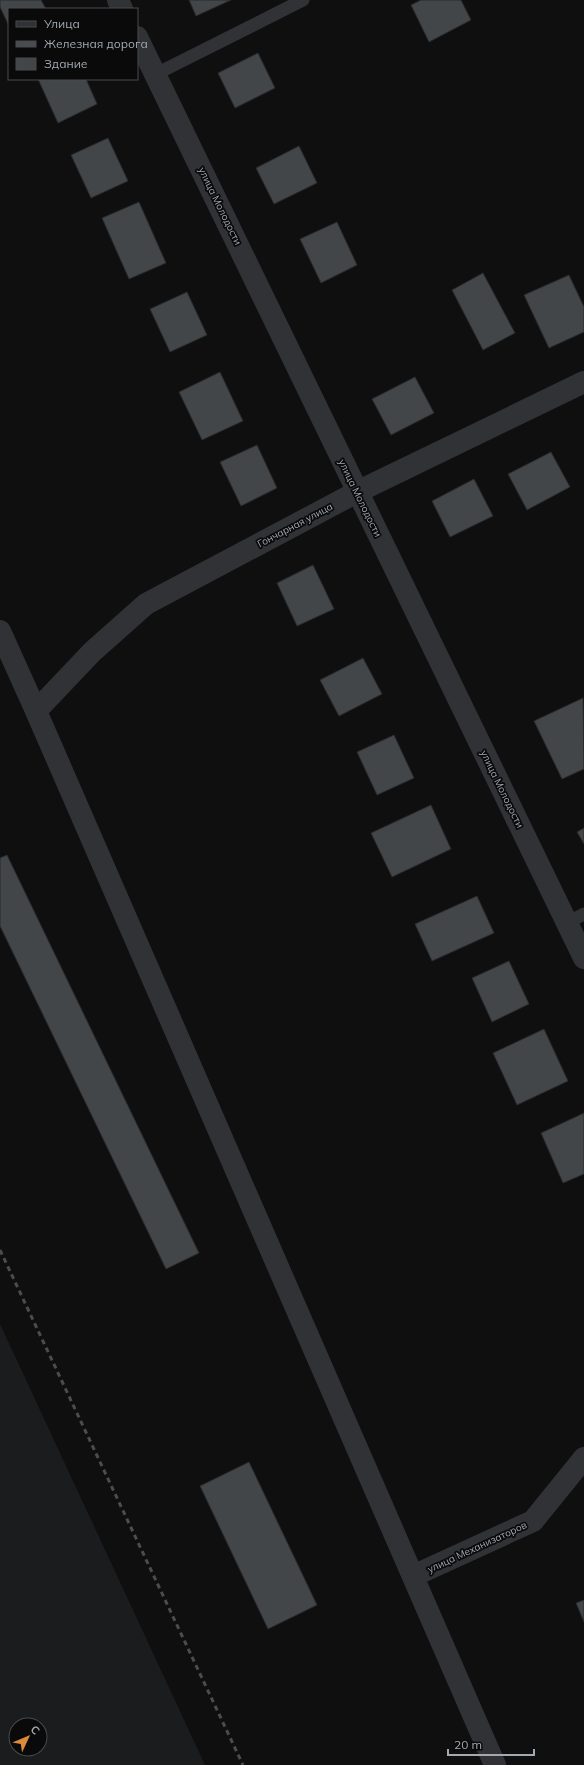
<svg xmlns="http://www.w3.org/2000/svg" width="584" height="1765" viewBox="0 0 584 1765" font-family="Mulish,sans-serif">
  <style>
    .built { fill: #1b1c1d; fill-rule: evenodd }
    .building { fill: #434648; stroke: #292a2c }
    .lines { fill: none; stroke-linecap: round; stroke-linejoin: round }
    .lane { stroke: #313235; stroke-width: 13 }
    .street { stroke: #313235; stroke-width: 22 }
    .rail { stroke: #4a4c50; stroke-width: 3; stroke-dasharray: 5 4; stroke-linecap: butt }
    .labels { text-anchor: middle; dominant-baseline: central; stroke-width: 3.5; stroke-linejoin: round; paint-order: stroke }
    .street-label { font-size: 10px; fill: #a2a9b0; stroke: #0a0a0b }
  </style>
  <rect width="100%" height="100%" fill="#0f0f10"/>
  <path class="built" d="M0,1324L205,1765H0ZM16,1725H40V1749H16Z"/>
  <g class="building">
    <path d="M0,0H41L46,9H9V26L0,7Z"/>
    <path d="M189,0H231L196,16Z"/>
    <path d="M421,0H461L471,20L429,42L411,5Z"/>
    <path d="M258,53L275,88L235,108L218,73Z"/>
    <path d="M38,79H86L97,104L58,123Z"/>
    <path d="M108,138L128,181L91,198L71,155Z"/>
    <path d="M299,146L317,183L274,204L256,168Z"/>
    <path d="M139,202L166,263L129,279L102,218Z"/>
    <path d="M337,222L357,265L321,283L300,239Z"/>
    <path d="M483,273L515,333L483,350L452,290Z"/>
    <path d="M569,275L584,307V332L549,348L524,295Z"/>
    <path d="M187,292L207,335L170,352L150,309Z"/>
    <path d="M220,372L243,421L202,440L179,392Z"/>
    <path d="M415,377L434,413L391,435L372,399Z"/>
    <path d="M257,445L277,488L241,506L220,462Z"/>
    <path d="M551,452L570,487L527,510L508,474Z"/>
    <path d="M474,479L493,516L450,537L432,501Z"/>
    <path d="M313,565L334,609L297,626L277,583Z"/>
    <path d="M363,658L382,694L339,716L320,680Z"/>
    <path d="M583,698L584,769L562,779L534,721Z"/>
    <path d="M394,735L414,778L377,795L357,752Z"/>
    <path d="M431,805L451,849L392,877L371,833Z"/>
    <path d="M584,828V844L577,832Z"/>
    <path d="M7,855L199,1253L166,1269L0,926V858Z"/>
    <path d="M477,896L494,933L432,961L415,924Z"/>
    <path d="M509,961L529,1004L492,1022L472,978Z"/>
    <path d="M544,1029L568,1081L517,1105L493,1053Z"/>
    <path d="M584,1113V1174L563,1183L541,1133Z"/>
    <path d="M249,1462L317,1605L268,1629L200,1486Z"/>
    <path d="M584,1600V1622L576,1603Z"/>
  </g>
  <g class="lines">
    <g class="lane">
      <path d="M156,74L303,0"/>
      <path d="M567,923L584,914"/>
    </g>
    <g class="street">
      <path d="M118,0L122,9"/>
      <path d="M137,37L584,958"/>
      <path d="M0,631L36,711L495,1765"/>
      <path d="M36,711L92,652L146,604L357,492L584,382"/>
      <path d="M413,1576L533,1521L584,1458"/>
    </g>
    <path class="rail" d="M0,1250L243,1765"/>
  </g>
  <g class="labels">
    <g class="street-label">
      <text transform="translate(220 206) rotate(64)">улица Молодости</text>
      <text transform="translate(360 498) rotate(64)">улица Молодости</text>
      <text transform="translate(295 525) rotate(-28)">Гончарная улица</text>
      <text transform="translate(502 789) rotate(64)">улица Молодости</text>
      <text transform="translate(477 1547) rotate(-25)">улица Механизаторов</text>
    </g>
  </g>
  <rect x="8" y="8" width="130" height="72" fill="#0a0a0b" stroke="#474a4d"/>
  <rect x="16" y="21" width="20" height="6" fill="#313235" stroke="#474a4d"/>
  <text x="44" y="28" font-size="12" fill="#a2a9b0">Улица</text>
  <rect x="16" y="41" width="20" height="6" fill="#4a4c50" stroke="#474a4d"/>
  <text x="44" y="48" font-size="12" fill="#a2a9b0">Железная дорога</text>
  <rect x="16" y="58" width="20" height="12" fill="#434648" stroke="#474a4d"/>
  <text x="44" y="68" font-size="12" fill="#a2a9b0">Здание</text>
  <g transform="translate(28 1737) rotate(46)"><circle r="19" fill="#0a0a0b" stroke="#474a4d"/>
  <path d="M0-3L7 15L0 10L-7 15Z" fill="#dc8a3b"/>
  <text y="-6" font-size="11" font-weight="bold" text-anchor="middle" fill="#a2a9b0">С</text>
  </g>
  <path d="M448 1749v6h86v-6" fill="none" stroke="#a2a9b0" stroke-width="2"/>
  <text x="454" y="1749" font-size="12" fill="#a2a9b0" stroke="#0a0a0b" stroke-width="3" paint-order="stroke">20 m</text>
</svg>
